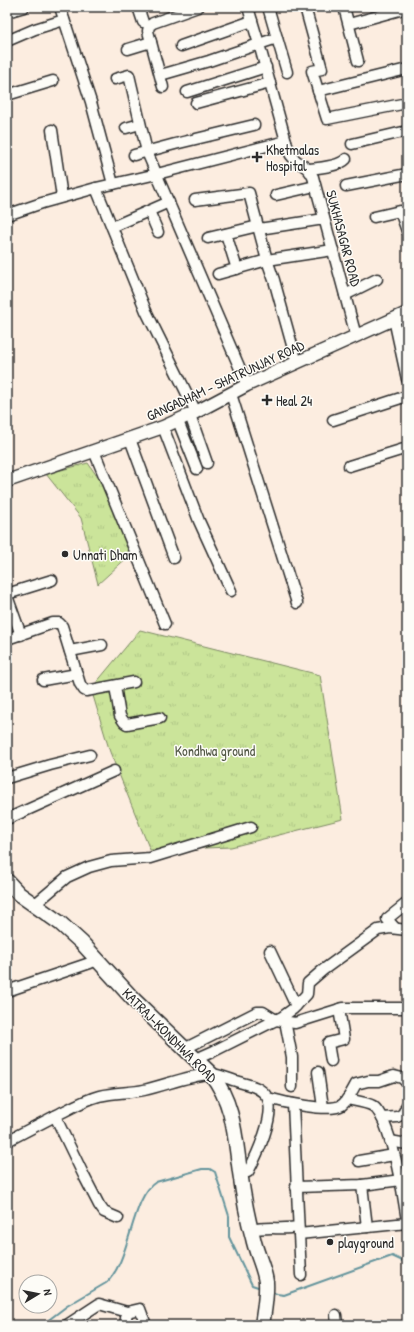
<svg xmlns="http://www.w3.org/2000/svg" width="414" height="1332" viewBox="0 0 414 1332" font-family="'Patrick Hand',sans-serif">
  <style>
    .grass { fill: url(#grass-tufts); stroke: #7b8862 }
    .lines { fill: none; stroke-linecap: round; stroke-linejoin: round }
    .stream { stroke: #64949c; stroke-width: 2 }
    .minor-casing { stroke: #2b2b2b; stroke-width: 13 }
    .major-casing { stroke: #2b2b2b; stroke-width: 15 }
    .highway-casing { stroke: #2b2b2b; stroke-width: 17 }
    .minor { stroke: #fdfcf7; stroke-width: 10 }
    .major { stroke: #fdfcf7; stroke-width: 12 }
    .highway { stroke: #fdfcf7; stroke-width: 14 }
    .poi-dot { fill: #2b2b2b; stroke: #fdfcf7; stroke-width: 1.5 }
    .labels { text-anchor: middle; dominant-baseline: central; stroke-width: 3; stroke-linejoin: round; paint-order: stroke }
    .poi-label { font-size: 14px; fill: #2b2b2b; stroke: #fdfcf7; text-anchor: start }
    .street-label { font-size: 14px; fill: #2b2b2b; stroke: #fdfcf7 }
    .park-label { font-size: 14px; fill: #535947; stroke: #fdfcf7 }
  </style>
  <defs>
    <pattern id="grass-tufts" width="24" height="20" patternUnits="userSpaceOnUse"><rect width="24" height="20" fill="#cbe49a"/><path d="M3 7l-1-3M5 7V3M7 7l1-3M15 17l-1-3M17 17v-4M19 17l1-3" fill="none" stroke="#aec485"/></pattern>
  </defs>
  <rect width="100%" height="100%" fill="#fcede0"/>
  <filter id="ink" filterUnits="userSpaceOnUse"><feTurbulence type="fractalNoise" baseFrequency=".025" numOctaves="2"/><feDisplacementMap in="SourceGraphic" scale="8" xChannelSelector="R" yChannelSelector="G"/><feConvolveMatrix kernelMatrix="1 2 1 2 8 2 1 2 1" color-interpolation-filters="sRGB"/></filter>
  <g filter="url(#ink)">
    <g class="grass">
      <path d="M88,463L115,503L131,554L98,584L81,518L46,474Z"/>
      <path d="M140,630L320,675L343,819L231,847L150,850L110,752L91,689Z"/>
    </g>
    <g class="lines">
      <g class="stream">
        <path d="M271,1292L277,1294L284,1295L392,1256L407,1263"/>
        <path d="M42,1325L67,1306L106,1283C131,1261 131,1197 156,1182L202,1169H210L215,1172L229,1216V1237L252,1285L261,1288"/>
      </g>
      <g class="minor-casing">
        <g id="minor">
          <path d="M60,7L91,102L113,184"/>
          <path d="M138,7L143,22"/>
          <path d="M248,7L252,21"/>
          <path d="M268,7L277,38L259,44L289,152C296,166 305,161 313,177L356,336"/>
          <path d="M305,7L322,69L312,71L327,119L407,103"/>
          <path d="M344,7L358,61"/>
          <path d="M7,12L24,7"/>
          <path d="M349,24L407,8"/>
          <path d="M277,38L287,72"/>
          <path d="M7,41L35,29L64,20"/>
          <path d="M128,49L151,42"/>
          <path d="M164,74L209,61L259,44L252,21L181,46"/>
          <path d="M115,79L129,75L147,152L247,385"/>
          <path d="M163,87L148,31L149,26L153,23L198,7"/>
          <path d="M318,91L407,69"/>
          <path d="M187,92L266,67"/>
          <path d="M7,95L53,81"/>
          <path d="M196,103L270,83"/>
          <path d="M126,128L140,124"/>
          <path d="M52,130L62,197"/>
          <path d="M352,144L407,131"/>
          <path d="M134,155L175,144L254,125"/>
          <path d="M309,169C319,168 340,166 346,159"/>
          <path d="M346,186L407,174"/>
          <path d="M96,188L146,311L196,412"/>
          <path d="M276,195L315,186"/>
          <path d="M195,200L249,193L267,260L274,280L297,363"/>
          <path d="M149,211L158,232"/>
          <path d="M7,215L42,203L96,188L157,174L286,141"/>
          <path d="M374,217L400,211L407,231"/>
          <path d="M112,227L169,202"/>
          <path d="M259,229L324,219"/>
          <path d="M226,234L237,269"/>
          <path d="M208,238L258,226"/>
          <path d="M218,274L267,260L333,250"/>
          <path d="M345,295L377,279"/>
          <path d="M394,319L407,379"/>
          <path d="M231,394L297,603"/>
          <path d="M190,415L207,463"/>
          <path d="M333,420L407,396"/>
          <path d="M178,421L197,469"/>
          <path d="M163,427L199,521L231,591"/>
          <path d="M130,439L174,558"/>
          <path d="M94,451L165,624"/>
          <path d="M349,466L407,448"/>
          <path d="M7,594L52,580"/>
          <path d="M7,596L21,635"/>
          <path d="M7,639L53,623H59L62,626L80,684L84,690L86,691L134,682"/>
          <path d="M70,651L102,645"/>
          <path d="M43,680L77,674"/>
          <path d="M115,686L120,716L124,722L127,724L160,718"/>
          <path d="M7,778L50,765L90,755"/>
          <path d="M7,819L114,771"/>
          <path d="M34,905L67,877L89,867L111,861L150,858L251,827"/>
          <path d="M395,928L387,919L407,903"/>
          <path d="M270,951L296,1006"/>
          <path d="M7,991L90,963L97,960"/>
          <path d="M285,1021L292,1057V1087"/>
          <path d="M184,1049L257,1012H263L276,1020L295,1023L343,1008H407"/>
          <path d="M196,1059L214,1051L282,1017L293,1009L307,994L308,983L323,970L378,930L390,928L407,930"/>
          <path d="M331,1061L328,1043L344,1039L339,1009"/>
          <path d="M318,1072L323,1107"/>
          <path d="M268,1098C282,1102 330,1113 342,1105C348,1100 352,1091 356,1084L368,1081H379L394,1076L402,1078L407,1083"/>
          <path d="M347,1099C355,1101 366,1102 373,1106C391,1119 404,1198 407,1220"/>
          <path d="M293,1104L299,1234L407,1223"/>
          <path d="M382,1118L397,1117L403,1114L407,1105"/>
          <path d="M7,1141L55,1116"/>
          <path d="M390,1141L407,1144"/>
          <path d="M359,1161L394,1155"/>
          <path d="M362,1185L367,1227"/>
          <path d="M296,1187L362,1185L401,1180"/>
          <path d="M118,1218L104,1212L99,1205L84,1176L55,1116C69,1109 84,1100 99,1096C114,1092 130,1093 144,1090C166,1085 187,1076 209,1074C217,1073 231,1080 239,1082C249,1085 261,1087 267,1097C277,1113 256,1157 248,1172L240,1174"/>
          <path d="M251,1230C267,1226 282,1230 298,1227"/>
          <path d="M299,1234L301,1275"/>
          <path d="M336,1315L337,1325"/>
          <path d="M67,1325L99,1304L127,1312L140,1309L146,1325"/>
          <path d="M125,1325L127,1312"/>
        </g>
      </g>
      <g class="major-casing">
        <path id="major" d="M7,481L163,427L196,412L247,385L407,313"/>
      </g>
      <g class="highway-casing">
        <path id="highway" d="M7,881L19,894L60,923L82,943L134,1000L211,1074C234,1103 235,1137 240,1172C243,1194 247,1217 253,1238C256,1253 264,1267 266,1282C267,1297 264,1311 262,1325"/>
      </g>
      <use href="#minor" class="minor"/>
      <use href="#major" class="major"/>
      <use href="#highway" class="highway"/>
    </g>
  </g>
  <g class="poi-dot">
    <path d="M255 151h4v4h4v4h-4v4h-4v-4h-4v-4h4z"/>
    <path d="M265 394h4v4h4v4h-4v4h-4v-4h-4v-4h4z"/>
    <circle cx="65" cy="554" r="4"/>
    <circle cx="330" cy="1242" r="4"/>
  </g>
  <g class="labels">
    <g class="poi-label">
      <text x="266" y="149">Khetmalas<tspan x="266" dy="16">Hospital</tspan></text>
      <text x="276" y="400">Heal 24</text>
      <text x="73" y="554">Unnati Dham</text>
      <text x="338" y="1242">playground</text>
    </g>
    <g class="street-label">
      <text transform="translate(344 238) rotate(75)">SUKHASAGAR ROAD</text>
      <text transform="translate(225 380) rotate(-25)">GANGADHAM - SHATRUNJAY ROAD</text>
      <text transform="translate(170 1035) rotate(45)">KATRAJ-KONDHWA ROAD</text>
    </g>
    <g class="park-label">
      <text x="215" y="750">Kondhwa ground</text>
    </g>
  </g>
  <rect width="414" height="1332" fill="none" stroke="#fdfcf7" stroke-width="24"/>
  <rect x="12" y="12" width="390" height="1308" fill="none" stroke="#2b2b2b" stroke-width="1.5" filter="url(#ink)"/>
  <g transform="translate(38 1294) rotate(80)"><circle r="19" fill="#fdfcf7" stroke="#a9a8a5"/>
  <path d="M0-3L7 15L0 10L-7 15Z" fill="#2b2b2b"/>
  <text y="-6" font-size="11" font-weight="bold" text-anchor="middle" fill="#2b2b2b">N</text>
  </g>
</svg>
